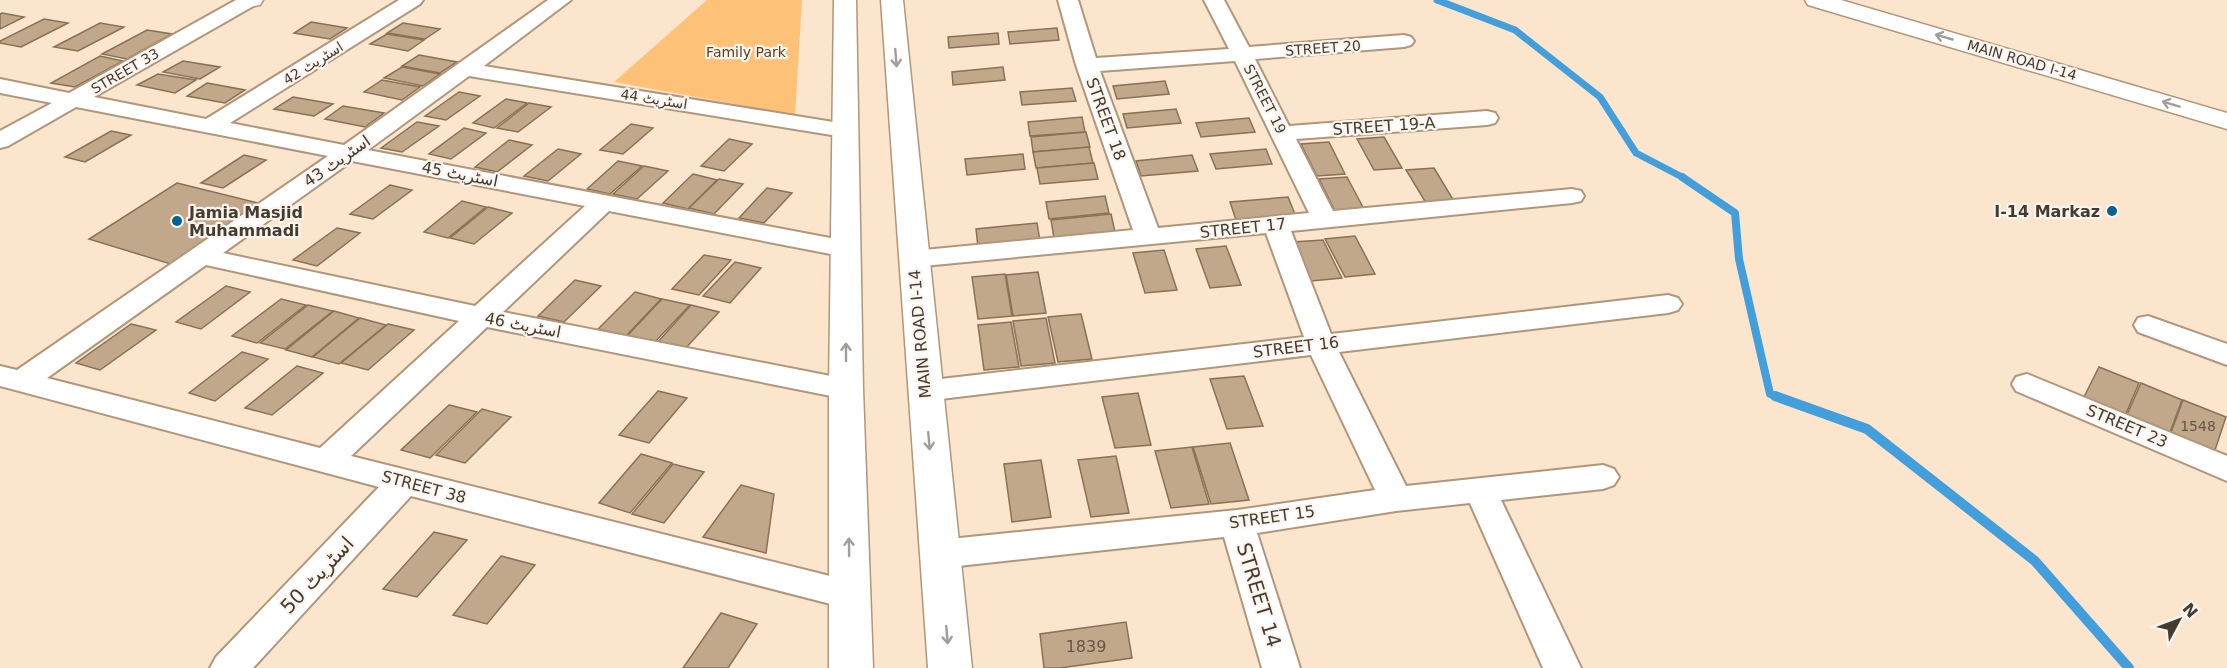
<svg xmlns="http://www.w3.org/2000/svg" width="2227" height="668" viewBox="0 0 2227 668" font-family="'DejaVu Sans',Vazirmatn,sans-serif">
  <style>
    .green { fill: #fec178 }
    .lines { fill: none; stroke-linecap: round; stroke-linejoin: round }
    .stream-far2 { stroke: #439fdb; stroke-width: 7 }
    .stream-far1 { stroke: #439fdb; stroke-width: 8 }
    .stream { stroke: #439fdb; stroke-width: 10 }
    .building { fill: #c2a88b; stroke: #897155; stroke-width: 1.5 }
    .street-casing { stroke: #b0967a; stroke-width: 4 }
    .secondary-casing { stroke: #b0967a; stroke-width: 3 }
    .street { fill: #fff; fill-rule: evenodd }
    .secondary { fill: #fff; fill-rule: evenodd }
    .oneway { stroke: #a29d97 }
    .poi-dot { fill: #056292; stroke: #fbf5ef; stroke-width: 2 }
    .labels { text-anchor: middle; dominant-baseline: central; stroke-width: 4.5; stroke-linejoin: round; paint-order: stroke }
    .far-street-label { font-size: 14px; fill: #453b2f; stroke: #fbf5ef }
    .far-park-label { font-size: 14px; fill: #5b3f1e; stroke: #fbf5ef }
    .number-label { font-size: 14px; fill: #645646 }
    .street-label { font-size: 16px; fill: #453b2f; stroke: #fbf5ef }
    .poi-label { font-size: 16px; font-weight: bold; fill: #453b2f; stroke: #fbf5ef; text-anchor: end }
    .near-number-label { font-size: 16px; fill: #645646 }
    .near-street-label { font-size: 20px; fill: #453b2f; stroke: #fbf5ef }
  </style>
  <rect width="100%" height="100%" fill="#fbe5cd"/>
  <path class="green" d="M707,0H802L795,115L614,82Z"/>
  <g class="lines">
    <path class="stream-far2" d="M1437,0L1515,30L1600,97L1636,153L1684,178"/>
    <path class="stream-far1" d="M1682,177L1735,213L1739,259L1770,394L1780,397"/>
    <path class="stream" d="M1775,396L1867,429L2035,561L2129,668"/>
  </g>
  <g class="building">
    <path d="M2,13L24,17L0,29V14Z"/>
    <path d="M44,19L68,23L21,47L0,43V41Z"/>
    <path d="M311,22L347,28L330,39L294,33Z"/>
    <path d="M100,23L124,27L78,51L54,47Z"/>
    <path d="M403,23L440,29L425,39L387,33Z"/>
    <path d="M1057,28L1059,40L1010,44L1008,32Z"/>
    <path d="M147,30L172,34L127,59L102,54Z"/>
    <path d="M998,33L999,44L949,48L948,37Z"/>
    <path d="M387,34L424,40L408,51L370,44Z"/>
    <path d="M419,55L457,62L440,73L402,66Z"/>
    <path d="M100,56L123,61L75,87L51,83Z"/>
    <path d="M183,61L220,67L200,79L163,72Z"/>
    <path d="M402,67L440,74L423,86L384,78Z"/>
    <path d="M1003,67L1005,80L953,85L952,72Z"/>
    <path d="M158,74L196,80L175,93L137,85Z"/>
    <path d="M382,80L420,87L402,100L364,92Z"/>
    <path d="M1165,81L1169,94L1117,99L1113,86Z"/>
    <path d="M207,83L245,90L225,103L187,96Z"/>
    <path d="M1072,88L1076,101L1022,105L1020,92Z"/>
    <path d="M459,92L480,96L446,120L425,116Z"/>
    <path d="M293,97L333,104L314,116L274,109Z"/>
    <path d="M506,99L527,103L494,128L473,123Z"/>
    <path d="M529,103L551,107L518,132L497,128Z"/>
    <path d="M343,106L384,113L365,127L325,119Z"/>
    <path d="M1176,109L1181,123L1127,128L1123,114Z"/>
    <path d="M1082,117L1085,132L1030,136L1028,122Z"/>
    <path d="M1249,118L1255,132L1201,137L1196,123Z"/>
    <path d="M417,122L439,126L402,152L381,148Z"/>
    <path d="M631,124L653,128L623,154L600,150Z"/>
    <path d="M464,128L486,133L451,159L429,154Z"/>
    <path d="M111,131L131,135L85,162L65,157Z"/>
    <path d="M1086,132L1090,147L1033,152L1031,137Z"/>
    <path d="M1384,137L1402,168L1374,170L1357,139Z"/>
    <path d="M729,139L752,144L724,171L701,166Z"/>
    <path d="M509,140L532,145L497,172L475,167Z"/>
    <path d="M1329,142L1345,174L1317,176L1301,144Z"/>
    <path d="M1089,147L1093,163L1036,168L1033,152Z"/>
    <path d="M558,149L581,154L548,181L524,176Z"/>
    <path d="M1266,149L1272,164L1216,169L1210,154Z"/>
    <path d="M1023,154L1025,169L967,175L965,159Z"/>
    <path d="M244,155L266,160L223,188L201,183Z"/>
    <path d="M1192,155L1198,171L1141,176L1136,161Z"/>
    <path d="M618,161L642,166L610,194L587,189Z"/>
    <path d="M1094,163L1098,179L1040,184L1037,168Z"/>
    <path d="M644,166L668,171L637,199L613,194Z"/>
    <path d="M1434,168L1454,201L1426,203L1406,170Z"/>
    <path d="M693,174L717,180L688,209L663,203Z"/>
    <path d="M1347,177L1365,211L1336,213L1319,179Z"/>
    <path d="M719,179L743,184L714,214L689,208Z"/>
    <path d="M177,183L262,204L174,265L89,239Z"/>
    <path d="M390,185L412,190L373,219L350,214Z"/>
    <path d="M767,188L792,193L764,223L739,218Z"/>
    <path d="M1105,196L1109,213L1049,219L1046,202Z"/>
    <path d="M1288,197L1295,214L1236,220L1230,202Z"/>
    <path d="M462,201L486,207L448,238L424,232Z"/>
    <path d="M488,207L512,213L474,244L450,238Z"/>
    <path d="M1111,214L1115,232L1054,238L1051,220Z"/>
    <path d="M1037,223L1040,241L978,247L976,229Z"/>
    <path d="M337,228L360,233L317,266L293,260Z"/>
    <path d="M1355,236L1375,274L1345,277L1325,239Z"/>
    <path d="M1323,240L1342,278L1311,281L1293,242Z"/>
    <path d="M1226,246L1241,285L1210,288L1196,249Z"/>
    <path d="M1164,250L1177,290L1145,293L1133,253Z"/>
    <path d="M704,255L731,260L699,295L672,289Z"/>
    <path d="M735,262L761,268L730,303L703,296Z"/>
    <path d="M1038,272L1046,313L1013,316L1006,275Z"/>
    <path d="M1005,274L1012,316L978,319L972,277Z"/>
    <path d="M575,280L601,286L564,322L538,316Z"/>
    <path d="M226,286L250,292L201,329L176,322Z"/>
    <path d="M635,292L661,299L626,336L598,329Z"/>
    <path d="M281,299L306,305L257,343L232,336Z"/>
    <path d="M662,299L690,305L654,343L627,336Z"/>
    <path d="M308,305L333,311L285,349L260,343Z"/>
    <path d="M691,305L719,312L684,350L657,343Z"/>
    <path d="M334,311L359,318L312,357L286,350Z"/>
    <path d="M1081,314L1092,359L1058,362L1048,317Z"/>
    <path d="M360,318L386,325L339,364L313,357Z"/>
    <path d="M1046,318L1055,363L1021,366L1013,321Z"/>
    <path d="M1011,322L1019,367L984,370L978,325Z"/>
    <path d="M131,324L156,330L100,370L76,363Z"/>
    <path d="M388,324L414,330L368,370L341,363Z"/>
    <path d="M242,352L268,359L215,401L189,393Z"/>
    <path d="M297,366L323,373L272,415L245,408Z"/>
    <path d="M2099,367L2139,383L2125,416L2083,399Z"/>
    <path d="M1244,376L1263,426L1227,429L1210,379Z"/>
    <path d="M2141,383L2182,400L2169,435L2126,417Z"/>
    <path d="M658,391L687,398L649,443L619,435Z"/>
    <path d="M1138,393L1151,445L1115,448L1102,397Z"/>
    <path d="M2183,400L2226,417L2214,453L2170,435Z"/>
    <path d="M449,405L477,412L430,458L401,450Z"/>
    <path d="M482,409L511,417L465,463L436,455Z"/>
    <path d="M1230,443L1249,500L1211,504L1193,447Z"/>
    <path d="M1192,447L1209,504L1171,508L1155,451Z"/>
    <path d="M641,454L672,463L630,513L599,503Z"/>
    <path d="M1116,456L1129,513L1091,517L1078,460Z"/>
    <path d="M1041,460L1051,517L1012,522L1004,464Z"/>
    <path d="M673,464L704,472L664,523L632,514Z"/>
    <path d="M741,485L774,494L766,553L703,537Z"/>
    <path d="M434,532L467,540L417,597L383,589Z"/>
    <path d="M501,556L535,565L487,624L453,615Z"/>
    <path d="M721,613L757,624L728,668H683Z"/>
    <path d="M1126,622L1132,658L1060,668H1044L1040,634Z"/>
  </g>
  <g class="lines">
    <g class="street-casing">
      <g id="street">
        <path d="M236,0H260L257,4L94,97L206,119L399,0H423L420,4L230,123L344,145L548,0H571L484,66L852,125L856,130L852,135L844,137L469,76L368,150L846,241L855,243L859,249L855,255L846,257L609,211L503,312L846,379L857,382L861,389L857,396L846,399L487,327L351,456L850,581L863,585L868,595L863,605L850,609L411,496L253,668H210L216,657L379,487L0,386V366L17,370L328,156L76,107L8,146L0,148V131L52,103L0,93V79L69,93ZM352,161L585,206L475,306L223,253ZM206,265L459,321L320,448L47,378Z"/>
        <path d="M1058,0H1078L1096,58L1229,49L1204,0H1224L1249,47L1404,35L1411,37L1414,41L1411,45L1404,47L1255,59L1289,126L1487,111L1495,113L1498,118L1495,123L1487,125L1296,139L1333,211L1572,189L1581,191L1584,196L1581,201L1572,203L1291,231L1331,334L1668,295L1678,298L1682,304L1678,310L1668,313L1339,352L1406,486L1603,465L1614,469L1619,477L1614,485L1603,489L1501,500L1581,668H1543L1470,503L1396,511L1257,533L1300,668H1262L1224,537L940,568L928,564L923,554L928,544L940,540L1237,510L1375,490L1311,355L924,401L913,398L909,391L913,384L924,381L1304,337L1266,233L913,267L904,265L900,259L904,253L913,251L1133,230L1076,65ZM1235,61L1309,213L1158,228L1100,71Z"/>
        <path d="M2148,316L2227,344V365L2138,332L2134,325L2138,318Z"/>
        <path d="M2027,374L2227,456V481L2016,391L2012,384L2016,377Z"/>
      </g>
    </g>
    <g class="secondary-casing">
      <g id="secondary">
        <path d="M237,0H263L260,5L248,7L240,5Z"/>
        <path d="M834,0H856L863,389L873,668H829V389Z"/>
        <path d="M881,0H903L972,668H928Z"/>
        <path d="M1805,0H1841L2227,113V129L1808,5Z"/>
      </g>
    </g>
    <use href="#street" class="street"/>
    <use href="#secondary" class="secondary"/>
  </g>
  <defs><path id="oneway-shaft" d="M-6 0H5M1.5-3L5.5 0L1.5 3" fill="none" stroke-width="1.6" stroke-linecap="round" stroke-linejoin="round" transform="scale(1.5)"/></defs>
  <g class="oneway">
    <use href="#oneway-shaft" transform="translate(1944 37) rotate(-164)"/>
    <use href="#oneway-shaft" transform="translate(896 58) rotate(85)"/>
    <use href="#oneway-shaft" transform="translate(2171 104) rotate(-163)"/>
    <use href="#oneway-shaft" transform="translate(846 352) rotate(-90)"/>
    <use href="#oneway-shaft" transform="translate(929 441) rotate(85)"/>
    <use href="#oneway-shaft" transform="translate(849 547) rotate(-91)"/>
    <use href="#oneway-shaft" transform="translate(947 635) rotate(85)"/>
  </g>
  <g class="poi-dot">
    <circle cx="2112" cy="211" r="6"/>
    <circle cx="177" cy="221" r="6"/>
  </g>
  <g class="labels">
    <g class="far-street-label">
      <text transform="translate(1323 48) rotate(-4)">STREET 20</text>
      <text transform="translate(2022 60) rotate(16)">MAIN ROAD I-14</text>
      <text transform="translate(313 63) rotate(-32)">اسٹریٹ 42</text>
      <text transform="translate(125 71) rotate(-30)">STREET 33</text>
      <text transform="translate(654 99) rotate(9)">اسٹریٹ 44</text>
      <text transform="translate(1265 99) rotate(63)">STREET 19</text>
    </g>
    <g class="far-park-label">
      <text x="746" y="52">Family Park</text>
    </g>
    <g class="number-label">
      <text x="2198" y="426">1548</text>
    </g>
    <g class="street-label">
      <text transform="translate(1106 119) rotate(70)">STREET 18</text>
      <text transform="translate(1384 126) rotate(-4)">STREET 19-A</text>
      <text transform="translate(337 161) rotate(-35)">اسٹریٹ 43</text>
      <text transform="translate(460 174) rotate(11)">اسٹریٹ 45</text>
      <text transform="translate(1243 228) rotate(-6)">STREET 17</text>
      <text transform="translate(523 325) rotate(11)">اسٹریٹ 46</text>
      <text transform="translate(920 334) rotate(-95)">MAIN ROAD I-14</text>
      <text transform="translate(1296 347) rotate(-7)">STREET 16</text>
      <text transform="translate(2127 426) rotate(23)">STREET 23</text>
      <text transform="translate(424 487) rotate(15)">STREET 38</text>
      <text transform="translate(1272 517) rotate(-8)">STREET 15</text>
    </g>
    <g class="poi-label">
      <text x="2100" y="211">I-14 Markaz</text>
      <text x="189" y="212" text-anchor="start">Jamia Masjid<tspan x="189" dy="18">Muhammadi</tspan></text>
    </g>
    <g class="near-number-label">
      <text x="1086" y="646">1839</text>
    </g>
    <g class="near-street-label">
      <text transform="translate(317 575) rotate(-47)">اسٹریٹ 50</text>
      <text transform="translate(1259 595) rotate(73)">STREET 14</text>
    </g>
  </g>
  <g transform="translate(2179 620) rotate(49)" stroke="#fbf5ef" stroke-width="4.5" paint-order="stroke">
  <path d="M0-4.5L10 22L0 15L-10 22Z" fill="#453b2f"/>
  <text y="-9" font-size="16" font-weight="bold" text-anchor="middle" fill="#453b2f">N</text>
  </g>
</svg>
